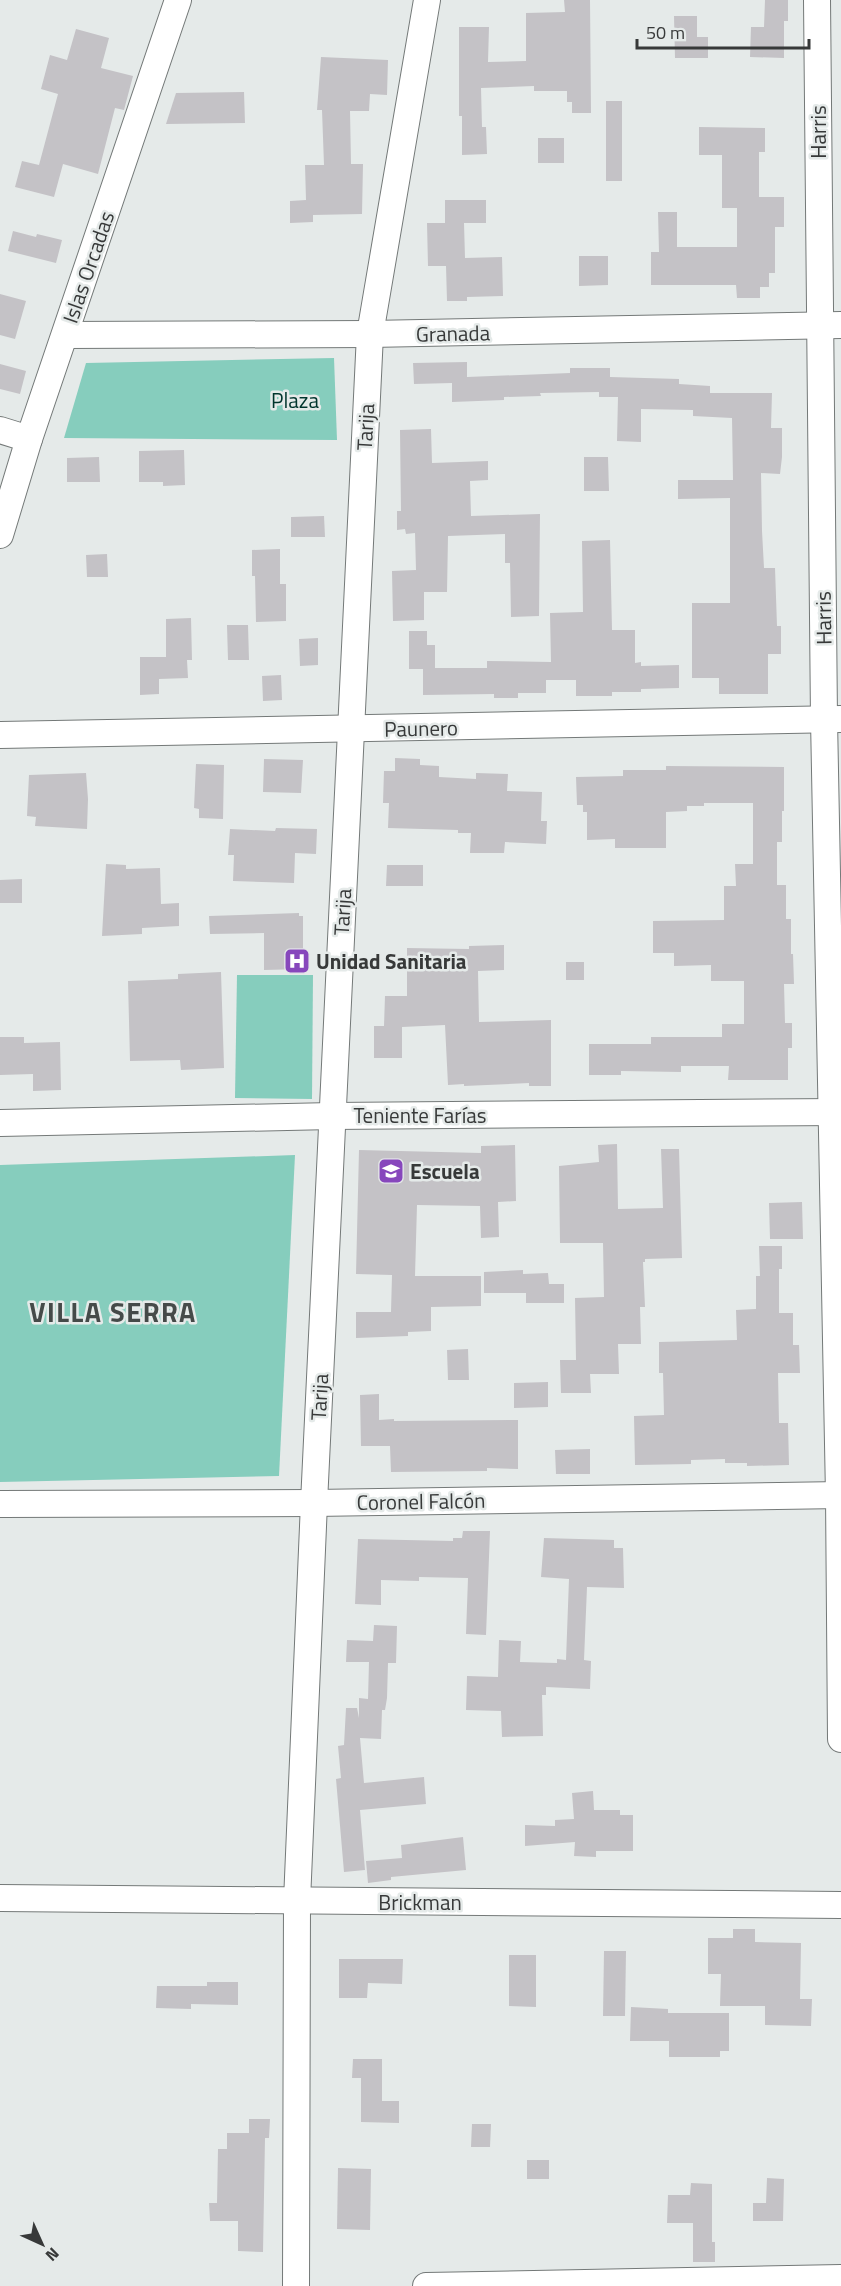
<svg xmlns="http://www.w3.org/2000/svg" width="841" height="2286" viewBox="0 0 841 2286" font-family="'Titillium Web',sans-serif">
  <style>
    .green { fill: #86cdbd }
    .building { fill: #c4c2c6 }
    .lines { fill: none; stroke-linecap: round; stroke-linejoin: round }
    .street-casing { stroke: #747978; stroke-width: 28 }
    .street { stroke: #fff; stroke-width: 26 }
    .labels { text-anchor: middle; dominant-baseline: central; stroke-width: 5; stroke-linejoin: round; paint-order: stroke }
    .street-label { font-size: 21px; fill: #373939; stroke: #e5eae9 }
    .park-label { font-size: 21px; fill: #00352d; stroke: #e5eae9 }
    .poi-label { font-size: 21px; font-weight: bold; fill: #373939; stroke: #e5eae9; text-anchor: start }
    .district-label { font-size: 27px; font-weight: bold; letter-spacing: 1.5px; fill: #454a49; stroke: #e5eae9 }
  </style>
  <rect width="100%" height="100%" fill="#e5eae9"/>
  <g class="green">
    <path d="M334,358L337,440L64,438L86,363Z"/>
    <path d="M237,975H313L312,1099L235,1098Z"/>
    <path d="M295,1155L279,1476L0,1482V1165Z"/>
  </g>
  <g class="building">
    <path d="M564,0H590L591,113H572V102H567V91H534V86L481,88L482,127H486L487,154L462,155V116H459V27H489L488,62L526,61V13L565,12Z"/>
    <path d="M765,0H788V21H784V58L750,57L751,27H764Z"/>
    <path d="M674,16H697V37H708V58H675Z"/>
    <path d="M76,29L109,38L101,68L133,76L124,110L115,108L98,174L63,164L54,197L15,187L22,161L39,165L58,94L41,89L50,55L67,60Z"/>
    <path d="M321,57L388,60L387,95L370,94L369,111H350L351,164H363L362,214L313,215V222L290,223V201L306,200L305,165H324L322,110H317Z"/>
    <path d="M244,92L245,123L166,124L176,93Z"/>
    <rect x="606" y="101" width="16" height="80"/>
    <path d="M699,127L765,128V152H759V197H784V227H775V273H769V287H760V298H737L736,285H651V252H659L658,212H677V247H737V208H722V155H699Z"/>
    <rect x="538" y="138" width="26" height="25"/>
    <path d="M445,200H486V223H464L465,258L502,257L503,296L467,297V301H447L446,266H428L427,223H445Z"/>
    <path d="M13,231L36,237L37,234L62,240L56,263L8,251Z"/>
    <path d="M579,256H608V285L579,286Z"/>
    <path d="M0,294L26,301L15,339L0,335Z"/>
    <path d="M467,362V377L570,373V368H610V377L679,379V384L710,386V393H772L771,428H782V457L780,474L761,473L762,531L764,568H775L777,626H781V654H768V694H719V678H692V603H730V498L678,499V480H733L732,418L693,416V410L641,409V442L617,441L618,397H599V392L540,393L541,396L504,397V400L452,402V383L414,384L413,363Z"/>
    <path d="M0,364L26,371L20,394L0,389Z"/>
    <path d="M431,429L432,463L488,461V480L470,481L471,516L540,514L539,616L511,617L510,563H505V534L448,536L447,592H424V620L393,621L392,571L416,570L415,533L406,534L405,529L397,530V511H401L400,430Z"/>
    <path d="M184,450L185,485L163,486V482H139V451Z"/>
    <path d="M99,457L100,482H67V458Z"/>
    <path d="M584,457H608L609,491H584Z"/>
    <path d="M324,516L325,537H291V517Z"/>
    <path d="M610,540L612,630H635V663L641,662V666L679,665V688L641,689V692H612V696H576V680H546V693H518V698H494V694L423,695V669H409V631H427V645H435V668H487V661L551,662L550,613L583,612L582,541Z"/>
    <path d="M280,549V584H286V621L256,622L255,576H252V550Z"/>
    <path d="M107,554L108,577H87L86,555Z"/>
    <path d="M191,618L192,660H187L188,678L159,679V694L140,695V657H166V619Z"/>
    <path d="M227,625H248L249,660H228Z"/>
    <path d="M318,638V665L300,666L299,639Z"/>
    <path d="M281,675L282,700L263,701L262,676Z"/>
    <path d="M395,758L420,759V765L439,766V777L476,779V773L508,774L507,791L542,792L541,821H547L546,844L505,842L504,853H470L471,833H458V830L388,828L389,803H383L384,771H395Z"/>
    <path d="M264,759L303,760L301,793L263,792Z"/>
    <path d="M196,764L224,765L223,819L199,818V809L194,808Z"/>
    <path d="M666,766L784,767V811H782V842H777V885H786V919H791V954H793L794,984H784L785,1023H792V1048H788V1080H728L729,1066H681V1072L621,1071V1075H589V1044H651V1037H722V1024H744V981H711V965L674,966V953H653V921L724,920V886H736L735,864H753V803H704V806H687V811L666,812V848H615V839L587,840V812H583V805H577L576,777L623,776V770H666Z"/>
    <path d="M86,773L88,799L87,829L35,826L36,817L27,816L29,775Z"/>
    <path d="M276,828L317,829L316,854L295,853L294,883L233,881L234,855H228L230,829L275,831Z"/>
    <path d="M106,864L126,865V869L160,868L161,904L179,903V926L142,928V934L102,936Z"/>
    <path d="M387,865H423V886H386Z"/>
    <path d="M22,879V903H0V880Z"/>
    <path d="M299,913V916H303V969L264,970V933L210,934L209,916Z"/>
    <path d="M504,945V970L478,971L479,1022L551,1020V1086H529V1083L464,1086V1084L448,1085L445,1025L402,1027V1058H374V1026H384L385,996H407V948L469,949V946Z"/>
    <rect x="566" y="962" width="18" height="18"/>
    <path d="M221,972L224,1068L181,1070L180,1060L130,1061L128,981L178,979V974Z"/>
    <path d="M0,1037H24V1043L60,1042L61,1090L33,1091V1074L0,1075Z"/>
    <path d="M617,1144L618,1209L663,1208L661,1149H679L682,1258L645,1259V1262H643L645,1307H640L641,1344H618L619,1374H590L591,1393H561L560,1360H576L575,1298L604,1297L603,1243H560L559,1166L599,1162L598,1145Z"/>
    <path d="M515,1145L516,1201L498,1202L499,1237L481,1238L480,1206L417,1205L415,1276H481V1306L431,1307V1331L408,1332V1336L356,1338V1312H391L392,1275L356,1274L359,1150L481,1153V1146Z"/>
    <path d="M802,1202L803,1239H770L769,1203Z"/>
    <path d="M759,1246H782V1269H779V1313H793V1345H799L800,1373H778L779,1423H788L789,1465L747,1466V1463H725V1459L691,1460V1464L635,1465L634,1416L664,1415L663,1373H659V1342L737,1340L736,1310L756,1309V1276H760Z"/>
    <path d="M523,1270V1274L548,1273L549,1284H564V1303H526V1293H484V1272Z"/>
    <path d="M468,1349L469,1380H448L447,1350Z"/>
    <path d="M548,1382V1407L514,1408V1383Z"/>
    <path d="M379,1394V1420L394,1419V1421L518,1420V1469L487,1468V1471L391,1472L390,1446H361L360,1395Z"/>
    <path d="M590,1449V1474H556L555,1450Z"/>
    <path d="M463,1531H490L486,1635L466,1634L468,1578L419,1577V1581L381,1580V1605L355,1604L358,1539L453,1541V1538H462Z"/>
    <path d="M544,1538L614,1540V1548H623L624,1588L587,1587L584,1660L591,1661L590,1689L546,1687V1695H542L543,1736L502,1737L501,1711L466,1710L467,1676L498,1677L499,1640L521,1641L520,1662L557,1663V1659L566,1660L569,1579L541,1577Z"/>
    <path d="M374,1625L397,1626L396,1663H388L387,1698L385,1710H382L381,1739L360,1738L364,1783L424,1777L426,1804L360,1810L365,1870L344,1872L336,1779L341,1778L338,1746L344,1745L346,1708H357L359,1718V1698L368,1699L369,1662H346L347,1640L373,1641Z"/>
    <path d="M593,1791L594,1810H620V1815H633V1851H596V1857L574,1856L575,1842L525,1846V1825L555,1826V1820L574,1819L572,1793Z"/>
    <path d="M463,1837L466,1870L391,1877V1880L368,1883L366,1861L402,1858L401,1845Z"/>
    <path d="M733,1929H755V1942L801,1943L800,1999H812L811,2026L765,2025V2006H720L721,1974H708V1938H733Z"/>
    <path d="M604,1951H626L625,2016H603Z"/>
    <path d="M509,1955H536V2007L509,2006Z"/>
    <path d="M339,1959H403L402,1984L368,1983L367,1998H339Z"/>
    <path d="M207,1982H238V2005L191,2004V2009L156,2008L157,1986H207Z"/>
    <path d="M631,2007L668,2009V2013H729V2051H720V2057H669V2041H630Z"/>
    <path d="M353,2059H382V2101H399V2123L361,2122V2078H352Z"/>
    <path d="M249,2119H270L269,2138H265L263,2252L238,2251V2221H210L209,2203H217L218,2149H227V2133H249Z"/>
    <path d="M472,2124H491L490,2147H471Z"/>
    <rect x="527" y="2160" width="22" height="19"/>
    <path d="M338,2168L371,2169L370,2230L337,2229Z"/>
    <path d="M767,2178L784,2179L783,2221H753V2203H766Z"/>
    <path d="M691,2183L712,2184V2242H715V2262H693V2223H667L668,2195H690Z"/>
  </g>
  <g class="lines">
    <g class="street-casing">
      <g id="street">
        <path d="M817,0L824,719L839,1495L841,1739"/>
        <path d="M65,335L370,334L841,325"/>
        <path d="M0,430L29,439"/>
        <path d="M0,535L29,439L178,0"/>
        <path d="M0,735L841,719"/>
        <path d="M0,1123L332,1116L841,1112"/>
        <path d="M0,1504L314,1503L841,1495"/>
        <path d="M0,1898L841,1905"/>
        <path d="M296,2286L297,1901L314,1503L370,334L427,0"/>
        <path d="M426,2286L841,2278"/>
      </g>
    </g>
    <use href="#street" class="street"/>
  </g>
  <defs>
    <g id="hospital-square" transform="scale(1.35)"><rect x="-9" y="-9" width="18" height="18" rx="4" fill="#8747bc" stroke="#e5eae9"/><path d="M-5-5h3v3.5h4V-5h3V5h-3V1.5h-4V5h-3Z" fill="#fff"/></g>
    <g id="school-square" transform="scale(1.35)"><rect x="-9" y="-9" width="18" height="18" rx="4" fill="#8747bc" stroke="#e5eae9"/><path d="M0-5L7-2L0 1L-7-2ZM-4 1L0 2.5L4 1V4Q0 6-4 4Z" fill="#fff"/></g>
  </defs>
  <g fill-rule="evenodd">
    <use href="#hospital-square" x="297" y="961"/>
    <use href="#school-square" x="391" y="1171"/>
  </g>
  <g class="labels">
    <g class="street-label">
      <text transform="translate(818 132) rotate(-90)">Harris</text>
      <text transform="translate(88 267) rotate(-71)">Islas Orcadas</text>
      <text transform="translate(453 333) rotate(-1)">Granada</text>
      <text transform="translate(365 427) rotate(-87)">Tarija</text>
      <text transform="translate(823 618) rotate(-91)">Harris</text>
      <text transform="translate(421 728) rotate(-1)">Paunero</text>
      <text transform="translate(342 912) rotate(-87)">Tarija</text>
      <text x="420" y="1115">Teniente Farías</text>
      <text transform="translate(319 1397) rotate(-87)">Tarija</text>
      <text transform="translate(421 1501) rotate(-1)">Coronel Falcón</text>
      <text x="420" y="1902">Brickman</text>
    </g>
    <g class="park-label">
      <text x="295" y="400">Plaza</text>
    </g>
    <g class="poi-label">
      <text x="316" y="961">Unidad Sanitaria</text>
      <text x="410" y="1171">Escuela</text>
    </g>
    <g class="district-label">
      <text x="113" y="1311">VILLA SERRA</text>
    </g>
  </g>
  <g transform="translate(42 2244) rotate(135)" stroke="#e5eae9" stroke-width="4.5" paint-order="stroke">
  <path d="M0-4.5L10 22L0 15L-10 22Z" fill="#373939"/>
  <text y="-9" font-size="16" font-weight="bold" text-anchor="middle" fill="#373939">N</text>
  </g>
  <path d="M637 39v9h172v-9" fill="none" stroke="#373939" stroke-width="3"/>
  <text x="646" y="39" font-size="18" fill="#373939" stroke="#e5eae9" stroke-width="4.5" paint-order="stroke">50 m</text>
</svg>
